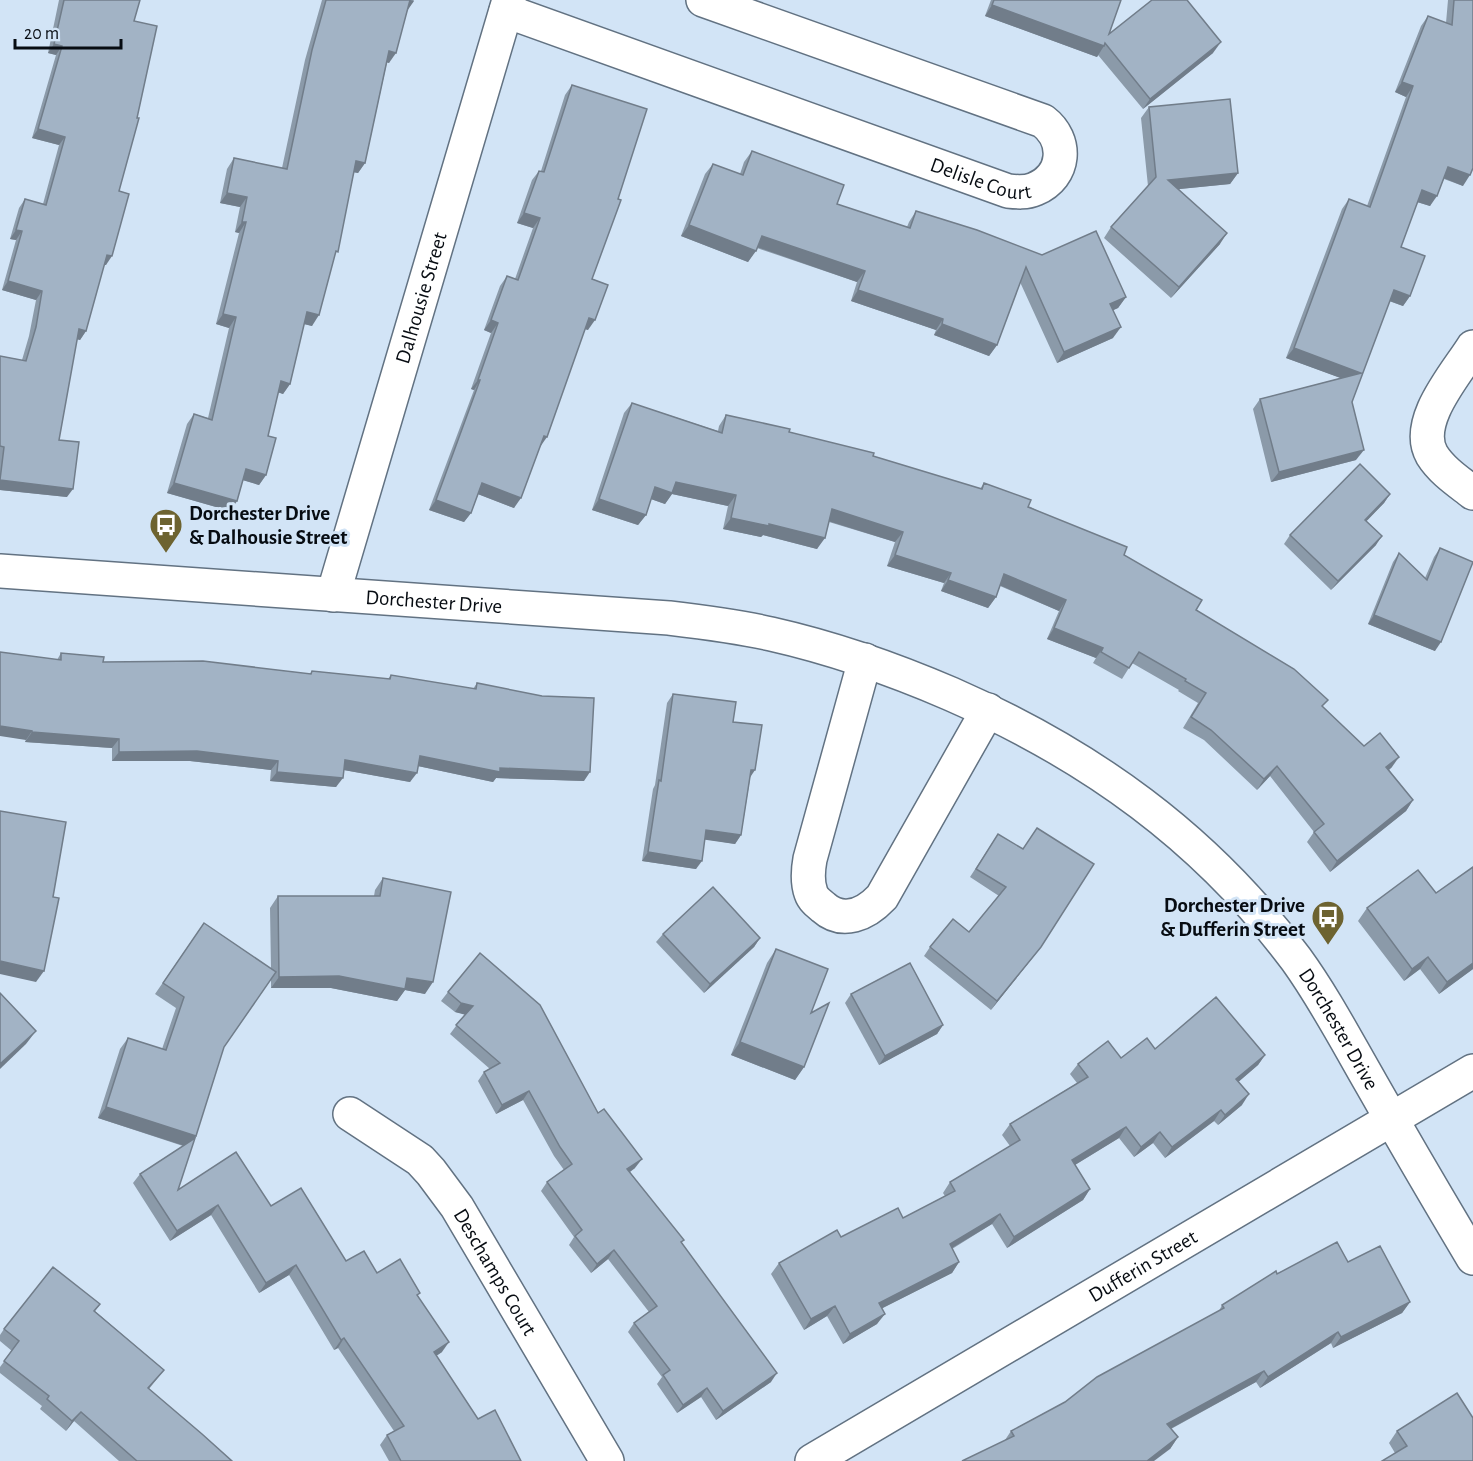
<svg xmlns="http://www.w3.org/2000/svg" width="1473" height="1461" viewBox="0 0 1473 1461" font-family="'Alegreya Sans',sans-serif">
  <style>
    .lines { fill: none; stroke-linecap: round; stroke-linejoin: round }
    .street-casing { stroke: #627282; stroke-width: 36 }
    .secondary-casing { stroke: #627282; stroke-width: 36 }
    .street { stroke: #fff; stroke-width: 33 }
    .secondary { stroke: #fff; stroke-width: 33 }
    .wall { fill: #8b9aa9 }
    .shaded-wall { fill: #717d8a }
    .building { fill: #a2b3c5; stroke: #717d8a; stroke-width: 1.5 }
    .labels { text-anchor: middle; dominant-baseline: central; stroke-width: 6; stroke-linejoin: round; paint-order: stroke }
    .street-label { font-size: 21px; fill: #070c12; stroke: #d2e4f6 }
    .poi-label { font-size: 21px; font-weight: bold; fill: #070c12; stroke: #d2e4f6; text-anchor: start }
  </style>
  <rect width="100%" height="100%" fill="#d2e4f6"/>
  <g class="lines">
    <g class="street-casing">
      <g id="street">
        <path id="s1" d="M506,11L1008,191C1017,192 1026,193 1035,189C1066,176 1068,140 1043,121L703,0"/>
        <path d="M1473,347C1456,374 1413,422 1432,455C1442,471 1459,482 1473,493"/>
        <path id="s2" d="M333,595L509,0"/>
        <path d="M865,660L810,859C808,870 807,882 811,893C813,899 818,903 823,907C843,925 866,914 882,897L988,710"/>
        <path id="s3" d="M350,1114L420,1160L431,1172L457,1207L607,1461"/>
      </g>
    </g>
    <g class="secondary-casing">
      <g id="secondary">
        <path id="s4" d="M0,571L669,618C703,622 737,626 771,634C833,648 893,669 951,694C1090,755 1205,837 1296,959C1325,999 1347,1042 1372,1085C1405,1143 1439,1201 1473,1258"/>
        <path id="s5" d="M812,1461L1473,1071"/>
      </g>
    </g>
    <use href="#street" class="street"/>
    <use href="#secondary" class="secondary"/>
  </g>
  <g class="wall">
    <path d="M59,0H140L134,21L119,191L106,265H104L86,331L80,340L77,339L59,440L67,497L0,490V356L22,360L29,336L36,300L2,290L16,240L10,239L19,208L25,199L43,204L59,145L32,138L56,55L48,53Z"/>
    <path d="M322,0H414L408,9L389,63L387,62L365,163L358,173L353,172L334,258L312,326L304,324L290,384L283,394L278,392L268,436L266,475L259,485L243,480L237,501L230,511L167,493L187,424L194,414L208,418L229,328L216,324L239,233L235,232L240,207L220,203L227,169L234,158L282,168L305,60Z"/>
    <path d="M991,0H1121L1109,34L1213,53L1143,109L1098,55L1097,57L985,16Z"/>
    <path d="M1448,0H1473L1463,186L1444,179L1430,206L1417,202L1401,247L1410,296L1403,306L1389,301L1352,402L1356,460L1271,482L1253,409L1260,399L1341,378L1286,358L1342,209L1349,199L1367,206L1406,97L1395,92L1421,26L1428,16L1446,23Z"/>
    <path d="M572,85L592,279L588,330L585,329L540,447L514,508L478,494L471,513L464,522L429,510L474,390L471,389L491,333L484,330L500,286L507,276L515,279L533,228L517,223L532,180L539,171H541L565,95Z"/>
    <path d="M1149,107L1238,173L1230,184L1179,189L1220,244L1171,298L1104,238L1111,227L1148,186L1141,118Z"/>
    <path d="M752,151L837,204L907,227L909,222L916,211L1126,297L1118,308L1113,310V338L1057,363L1020,282L997,345L989,356L934,335L936,330L851,301L857,282L757,248L748,262L681,236L705,174L713,164L740,174L744,162Z"/>
    <path d="M632,403L718,431L719,426L726,415L873,456L980,489L984,483L1124,555L1323,707L1364,746L1392,767L1389,770L1413,800L1406,811L1330,872L1307,842L1314,832L1270,776L1257,790L1204,740L1183,728L1198,703L1178,691L1179,690L1132,663L1122,679L1093,663L1096,658L1047,639L1059,611L1000,586L996,597L988,608L941,591L944,583L887,566L895,542L829,522L817,549L763,535L761,537L723,529L728,506L672,494L665,504L651,499L646,515L638,525L592,510L624,413Z"/>
    <path d="M1390,494L1384,503L1366,521L1376,545L1331,590L1284,544L1290,535Z"/>
    <path d="M1440,548L1435,651L1368,624L1393,562L1399,553L1425,578L1434,557Z"/>
    <path d="M61,653L103,662L310,674L312,671L388,679L391,675L473,689L477,683L584,781L496,778L493,782L418,766L410,782L344,770L336,787L270,781L271,770L190,761H112V748L25,742L57,660Z"/>
    <path d="M673,694L733,722L750,779L741,835L735,844L705,839L696,869L642,861L653,789L655,785L667,703Z"/>
    <path d="M998,834L1041,947L991,1010L924,956L930,947L969,932L999,896L970,877Z"/>
    <path d="M1473,867V969L1439,994L1420,969L1404,981L1358,921L1367,908L1436,893Z"/>
    <path d="M383,878L425,994L405,990L397,1001L331,988H271V979L224,1047L178,1190L271,1206L346,1261L377,1273L418,1296L442,1352L436,1356L478,1419L521,1461H389L380,1445L387,1435L394,1431L338,1348L334,1350L289,1275L259,1293L211,1215L170,1241L133,1183L140,1174L183,1146L98,1118L120,1049L128,1038L162,1049L176,1008L155,994L204,923L271,969L270,908L278,896H374L375,890Z"/>
    <path d="M663,934L760,938L754,947L704,993L656,942Z"/>
    <path d="M776,949L811,1013L804,1067L795,1080L731,1055L767,963Z"/>
    <path d="M448,992L598,1113L635,1168L630,1172L682,1243L771,1382L716,1420L701,1397L677,1413L657,1384L662,1377L628,1332L634,1323L649,1312L608,1259L591,1273L569,1245L574,1237L541,1191L547,1182L564,1170L554,1156L523,1100L496,1114L478,1081L484,1072L490,1069L450,1034L465,1014L455,1012L441,1001Z"/>
    <path d="M851,994L943,1025L937,1034L879,1065L845,1003Z"/>
    <path d="M1155,1049L1265,1055L1258,1065L1238,1082L1242,1105L1218,1125L1214,1121L1165,1158L1153,1143L1134,1157L1119,1138L1075,1165L1090,1189L1083,1200L1007,1248L992,1224L952,1249L959,1262L952,1273L882,1308L877,1324L843,1344L827,1316L804,1330L771,1274L779,1263L841,1237L903,1218L945,1196L943,1193L950,1182L1010,1146L1002,1135L1010,1124L1077,1083L1070,1074L1078,1064L1121,1058Z"/>
    <path d="M1348,1262L1410,1302L1402,1313L1333,1348L1331,1343L1260,1388L1256,1382L1171,1429L1178,1437L1170,1449L1005,1440L1011,1431L1065,1402L1219,1311L1222,1305L1277,1274Z"/>
    <path d="M100,1304L95,1311L164,1370L149,1389L232,1461H119L74,1421L66,1431L40,1409L42,1406L0,1373V1367L12,1351L0,1341V1335L4,1329Z"/>
    <path d="M1473,1418L1395,1453L1389,1443L1397,1431Z"/>
  </g>
  <g class="shaded-wall">
    <path d="M410,0L414,1L407,11Z"/>
    <path d="M992,5L1104,46L1097,57L985,16Z"/>
    <path d="M1221,42L1213,53L1143,109L1150,99Z"/>
    <path d="M54,44L62,46L56,55L48,53Z"/>
    <path d="M389,51L396,53L389,63L382,61Z"/>
    <path d="M1402,82L1413,86L1406,97L1395,92Z"/>
    <path d="M38,129L65,137L59,145L32,138Z"/>
    <path d="M356,161L365,163L358,173L348,171Z"/>
    <path d="M1448,167L1470,175L1463,186L1441,177Z"/>
    <path d="M1238,173L1230,184L1160,191L1168,180Z"/>
    <path d="M1422,190L1437,196L1430,206L1414,201Z"/>
    <path d="M227,193L247,197L240,207L220,203Z"/>
    <path d="M524,213L540,218L533,228L517,223Z"/>
    <path d="M242,222H246L239,233L235,232Z"/>
    <path d="M689,225L756,251L748,262L681,236Z"/>
    <path d="M16,230L22,231L16,240L10,239Z"/>
    <path d="M1227,233L1220,244L1171,298L1179,287Z"/>
    <path d="M762,236L865,271L857,282L754,246Z"/>
    <path d="M107,255L112,256L106,265L101,264Z"/>
    <path d="M8,281L42,291L36,300L2,290Z"/>
    <path d="M858,290L943,319L936,330L851,301Z"/>
    <path d="M1394,290L1410,296L1403,306L1387,300Z"/>
    <path d="M1126,297L1118,308L1103,315L1110,304Z"/>
    <path d="M307,312L319,315L312,326L300,323Z"/>
    <path d="M223,314L236,317L229,328L216,324Z"/>
    <path d="M589,318L595,320L588,330L582,328Z"/>
    <path d="M491,320L498,323L491,333L484,330Z"/>
    <path d="M942,324L997,345L989,356L934,335Z"/>
    <path d="M1121,327L1113,338L1057,363L1064,352Z"/>
    <path d="M79,329L86,331L80,340L73,338Z"/>
    <path d="M1294,348L1361,373L1354,383L1286,358Z"/>
    <path d="M478,380H480L474,390L471,389Z"/>
    <path d="M281,381L290,384L283,394L274,391Z"/>
    <path d="M544,436L547,437L540,447Z"/>
    <path d="M1364,450L1356,460L1271,482L1279,472Z"/>
    <path d="M246,469L266,475L259,485L239,479Z"/>
    <path d="M0,480L73,489L67,497L0,490Z"/>
    <path d="M676,482L736,495L728,506L672,494L665,504L648,498L655,487Z"/>
    <path d="M174,483L237,501L230,511L167,493Z"/>
    <path d="M482,483L521,498L514,508L475,493Z"/>
    <path d="M1390,494L1384,503L1359,529L1365,520Z"/>
    <path d="M599,499L646,515L638,525L592,510Z"/>
    <path d="M436,500L471,513L464,522L429,510Z"/>
    <path d="M832,509L903,532L895,542L825,520Z"/>
    <path d="M731,518L769,524L825,538L817,549L763,535L761,537L723,529Z"/>
    <path d="M1382,536L1376,545L1331,590L1338,581Z"/>
    <path d="M895,555L951,573L944,583L887,566Z"/>
    <path d="M1004,574L1066,600L1059,611L997,584Z"/>
    <path d="M948,580L996,597L988,608L941,591Z"/>
    <path d="M1374,615L1441,642L1435,651L1368,624Z"/>
    <path d="M1054,628L1103,648L1096,658L1047,639Z"/>
    <path d="M0,726L32,731L26,740L0,736Z"/>
    <path d="M32,732L119,739L112,748L25,742Z"/>
    <path d="M197,751L278,761L271,770L190,761H112L119,752Z"/>
    <path d="M420,756L500,768L590,772L584,781L496,778L493,782L413,765Z"/>
    <path d="M1399,757L1392,767L1379,778L1386,767Z"/>
    <path d="M345,760L417,773L410,782L338,769Z"/>
    <path d="M1277,766L1270,776L1257,790L1264,779Z"/>
    <path d="M751,770H755L749,779Z"/>
    <path d="M277,772L343,778L336,787L270,781Z"/>
    <path d="M1413,800L1406,811L1330,872L1337,861Z"/>
    <path d="M706,830L741,835L735,844L700,839Z"/>
    <path d="M648,852L702,861L696,869L642,861Z"/>
    <path d="M760,938L754,947L704,993L710,984Z"/>
    <path d="M1041,947L1034,956L991,1010L997,1001Z"/>
    <path d="M1428,957L1420,969L1404,981L1412,969Z"/>
    <path d="M0,961L44,971L36,982L0,974Z"/>
    <path d="M1473,963V969L1439,994L1447,982Z"/>
    <path d="M339,976L407,978L433,982L425,994L405,990L397,1001L331,988H271L279,977Z"/>
    <path d="M461,1003L473,1006L466,1015L455,1012Z"/>
    <path d="M943,1025L937,1034L879,1065L885,1056Z"/>
    <path d="M36,1031L26,1044L0,1069V1064Z"/>
    <path d="M740,1042L804,1067L795,1080L731,1055Z"/>
    <path d="M1265,1055L1258,1065L1229,1090L1236,1079Z"/>
    <path d="M529,1091L523,1100L496,1114L502,1105Z"/>
    <path d="M1249,1094L1242,1105L1218,1125L1225,1115Z"/>
    <path d="M106,1107L196,1136L188,1147L98,1118Z"/>
    <path d="M1221,1110L1214,1121L1165,1158L1172,1147Z"/>
    <path d="M1126,1127L1119,1138L1065,1171L1072,1160Z"/>
    <path d="M1160,1132L1153,1143L1134,1157L1141,1147Z"/>
    <path d="M642,1159L635,1168L621,1178L627,1169Z"/>
    <path d="M1090,1189L1083,1200L1007,1248L1014,1237Z"/>
    <path d="M218,1205L211,1215L170,1241L177,1231Z"/>
    <path d="M1000,1214L992,1224L942,1254L950,1244Z"/>
    <path d="M614,1250L608,1259L591,1273L597,1264Z"/>
    <path d="M959,1262L952,1273L871,1314L879,1303Z"/>
    <path d="M296,1265L289,1275L259,1293L266,1283Z"/>
    <path d="M1410,1302L1402,1313L1333,1348L1341,1337Z"/>
    <path d="M835,1306L827,1316L804,1330L811,1319Z"/>
    <path d="M885,1314L877,1324L843,1344L850,1334Z"/>
    <path d="M1338,1332L1331,1343L1260,1388L1268,1377Z"/>
    <path d="M344,1338L338,1348L334,1350L341,1340Z"/>
    <path d="M449,1342L442,1352L427,1362L434,1352Z"/>
    <path d="M1264,1371L1256,1382L1159,1435L1167,1424Z"/>
    <path d="M777,1373L771,1382L716,1420L723,1411Z"/>
    <path d="M707,1388L701,1397L677,1413L683,1405Z"/>
    <path d="M81,1412L74,1421L66,1431L72,1421Z"/>
    <path d="M1178,1437L1170,1449L1154,1461H1147Z"/>
  </g>
  <g class="building">
    <path d="M64,0H140L134,21L157,26L137,118H139L119,191L129,194L112,256L107,255L86,331L79,329L59,440L79,442L73,489L0,480L4,447L0,446V356L26,361L36,327L42,291L8,281L22,231L16,230L25,199L46,205L65,137L38,129L62,46L54,44Z"/>
    <path d="M326,0H410L396,53L389,51L365,163L356,161L338,252L336,251L319,315L307,312L290,384L281,381L268,436L276,438L266,475L246,469L237,501L174,483L194,414L212,420L236,317L223,314L246,222H242L247,197L227,193L234,158L287,169L312,50Z"/>
    <path d="M994,0H1121L1109,34L1152,0H1187L1221,42L1150,99L1105,43L1104,46L992,5Z"/>
    <path d="M1454,0H1473V168L1470,175L1448,167L1437,196L1422,190L1401,247L1425,256L1410,296L1394,290L1352,402L1364,450L1279,472L1260,399L1361,373L1294,348L1349,199L1370,207L1413,86L1402,82L1428,16L1452,25Z"/>
    <path d="M572,85L647,109L618,199L621,200L592,279L608,285L595,320L589,318L547,437L544,436L521,498L482,483L471,513L436,500L480,380H478L498,323L491,320L507,276L518,280L540,218L524,213L539,171L544,172Z"/>
    <path d="M1230,99L1238,173L1168,180L1227,233L1179,287L1111,227L1156,177L1149,107Z"/>
    <path d="M752,151L844,185L837,204L910,228L916,211L977,230L1042,255L1096,231L1126,297L1110,304L1121,327L1064,352L1026,267L997,345L942,324L943,319L858,290L865,271L762,236L756,251L689,225L713,164L743,175Z"/>
    <path d="M632,403L722,433L726,415L790,429L789,432L874,453L873,456L982,489L984,483L1031,500L1028,507L1127,547L1124,555L1202,600L1196,610L1294,669L1328,700L1322,706L1364,746L1380,733L1399,757L1386,767L1413,800L1337,861L1314,832L1324,824L1277,766L1264,779L1211,730L1191,717L1206,693L1185,681L1186,679L1139,652L1129,668L1101,652L1103,648L1054,628L1066,600L1004,574L996,597L948,580L951,573L895,555L903,532L832,509L825,538L769,524V526L731,518L736,495L676,482L672,493L655,487L646,515L599,499Z"/>
    <path d="M1360,464L1390,494L1365,520L1382,536L1338,581L1290,535Z"/>
    <path d="M1440,548L1473,562L1441,642L1374,615L1399,553L1427,580Z"/>
    <path d="M0,652L61,660V653L104,657L103,662L203,661L311,674L312,671L390,679L391,675L476,689L477,683L542,696L594,698L590,772L500,768V772L420,756L417,773L345,760L343,778L277,772L278,761L197,751L119,752V739L32,732V731L0,726Z"/>
    <path d="M673,694L736,702L733,722L762,725L755,770H751L741,835L706,830L702,861L648,852L659,780L661,781Z"/>
    <path d="M0,811L66,822L53,897L59,898L44,971L0,961Z"/>
    <path d="M1037,828L1094,864L1041,947L997,1001L930,947L953,919L969,932L1006,887L976,869L998,834L1023,849Z"/>
    <path d="M1473,867V963L1447,982L1428,957L1412,969L1367,908L1418,870L1436,893Z"/>
    <path d="M383,878L451,892L433,982L407,978L405,989L339,976L279,977L278,896H380Z"/>
    <path d="M713,887L760,938L710,984L663,934Z"/>
    <path d="M204,923L276,972L224,1047L196,1136L106,1107L128,1038L166,1050L184,997L163,983Z"/>
    <path d="M776,949L828,969L811,1013L829,1003L804,1067L740,1042Z"/>
    <path d="M480,953L540,1005L598,1113L604,1109L642,1159L627,1169L684,1240L681,1242L777,1373L723,1411L707,1388L683,1405L663,1375L670,1370L634,1323L657,1306L614,1250L597,1264L575,1236L582,1230L547,1182L572,1164L560,1147L529,1091L502,1105L484,1072L500,1063L456,1025L473,1006L461,1003L448,992Z"/>
    <path d="M910,963L943,1025L885,1056L851,994Z"/>
    <path d="M0,993L36,1031L0,1064Z"/>
    <path d="M1216,997L1265,1055L1236,1079L1249,1094L1225,1115L1221,1110L1172,1147L1160,1132L1141,1147L1126,1127L1072,1160L1090,1189L1014,1237L1000,1214L950,1244L959,1262L879,1303L885,1314L850,1334L835,1306L811,1319L779,1263L837,1230L841,1237L898,1208L903,1218L955,1191L950,1182L1020,1140L1010,1124L1088,1077L1078,1064L1108,1041L1121,1058L1147,1038L1155,1049Z"/>
    <path d="M195,1138L178,1190L236,1152L271,1206L301,1188L346,1261L364,1251L377,1273L400,1259L420,1293L417,1295L449,1342L434,1352L478,1419L495,1410L521,1461H401L387,1435L404,1426L344,1338L341,1340L296,1265L266,1283L218,1205L177,1231L140,1174Z"/>
    <path d="M1337,1242L1348,1262L1380,1246L1410,1302L1341,1337L1338,1332L1268,1377L1264,1371L1167,1424L1178,1437L1147,1461H962L1014,1436L1011,1431L1065,1402L1097,1377L1224,1308L1222,1305L1276,1271L1277,1274Z"/>
    <path d="M53,1267L100,1304L94,1311L164,1370L148,1388L202,1434L232,1461H137L81,1412L72,1421L47,1399L49,1396L4,1361L19,1341L4,1329Z"/>
    <path d="M1457,1393L1473,1418V1461H1382L1407,1446L1397,1431Z"/>
  </g>
  <defs>
    <g id="bus-pin" transform="scale(1.725)"><path d="M0 17L-7.5 6A9.5 9.5 0 1 1 7.5 6Z" fill="#6d6330" stroke="#d2e4f6"/><path d="M-5-6H5V4H4V6H2V4H-2V6H-4V4H-5ZM-3.5-4V0h7V-4ZM-3.5 1.2v1.5H-2V1.2ZM2 1.2v1.5H3.5V1.2Z" fill="#fff"/></g>
  </defs>
  <g fill-rule="evenodd">
    <use href="#bus-pin" x="166" y="525"/>
    <use href="#bus-pin" x="1328" y="917"/>
  </g>
  <g class="labels">
    <g class="street-label">
      <text stroke="none"><textPath href="#s1" startOffset="504">Delisle Court</textPath></text>
      <text stroke="none"><textPath href="#s2" startOffset="310">Dalhousie Street</textPath></text>
      <text stroke="none"><textPath href="#s4" startOffset="435">Dorchester Drive</textPath></text>
      <text stroke="none"><textPath href="#s4" startOffset="1486">Dorchester Drive</textPath></text>
      <text stroke="none"><textPath href="#s5" startOffset="384">Dufferin Street</textPath></text>
      <text stroke="none"><textPath href="#s3" startOffset="219">Deschamps Court</textPath></text>
    </g>
    <g class="poi-label">
      <text x="189" y="513">Dorchester Drive<tspan x="189" dy="24">&amp; Dalhousie Street</tspan></text>
      <text x="1305" y="905" text-anchor="end">Dorchester Drive<tspan x="1305" dy="24">&amp; Dufferin Street</tspan></text>
    </g>
  </g>
  <path d="M15 39v9h106v-9" fill="none" stroke="#070c12" stroke-width="3"/>
  <text x="24" y="39" font-size="18" fill="#070c12" stroke="#d2e4f6" stroke-width="4.5" paint-order="stroke">20 m</text>
</svg>
